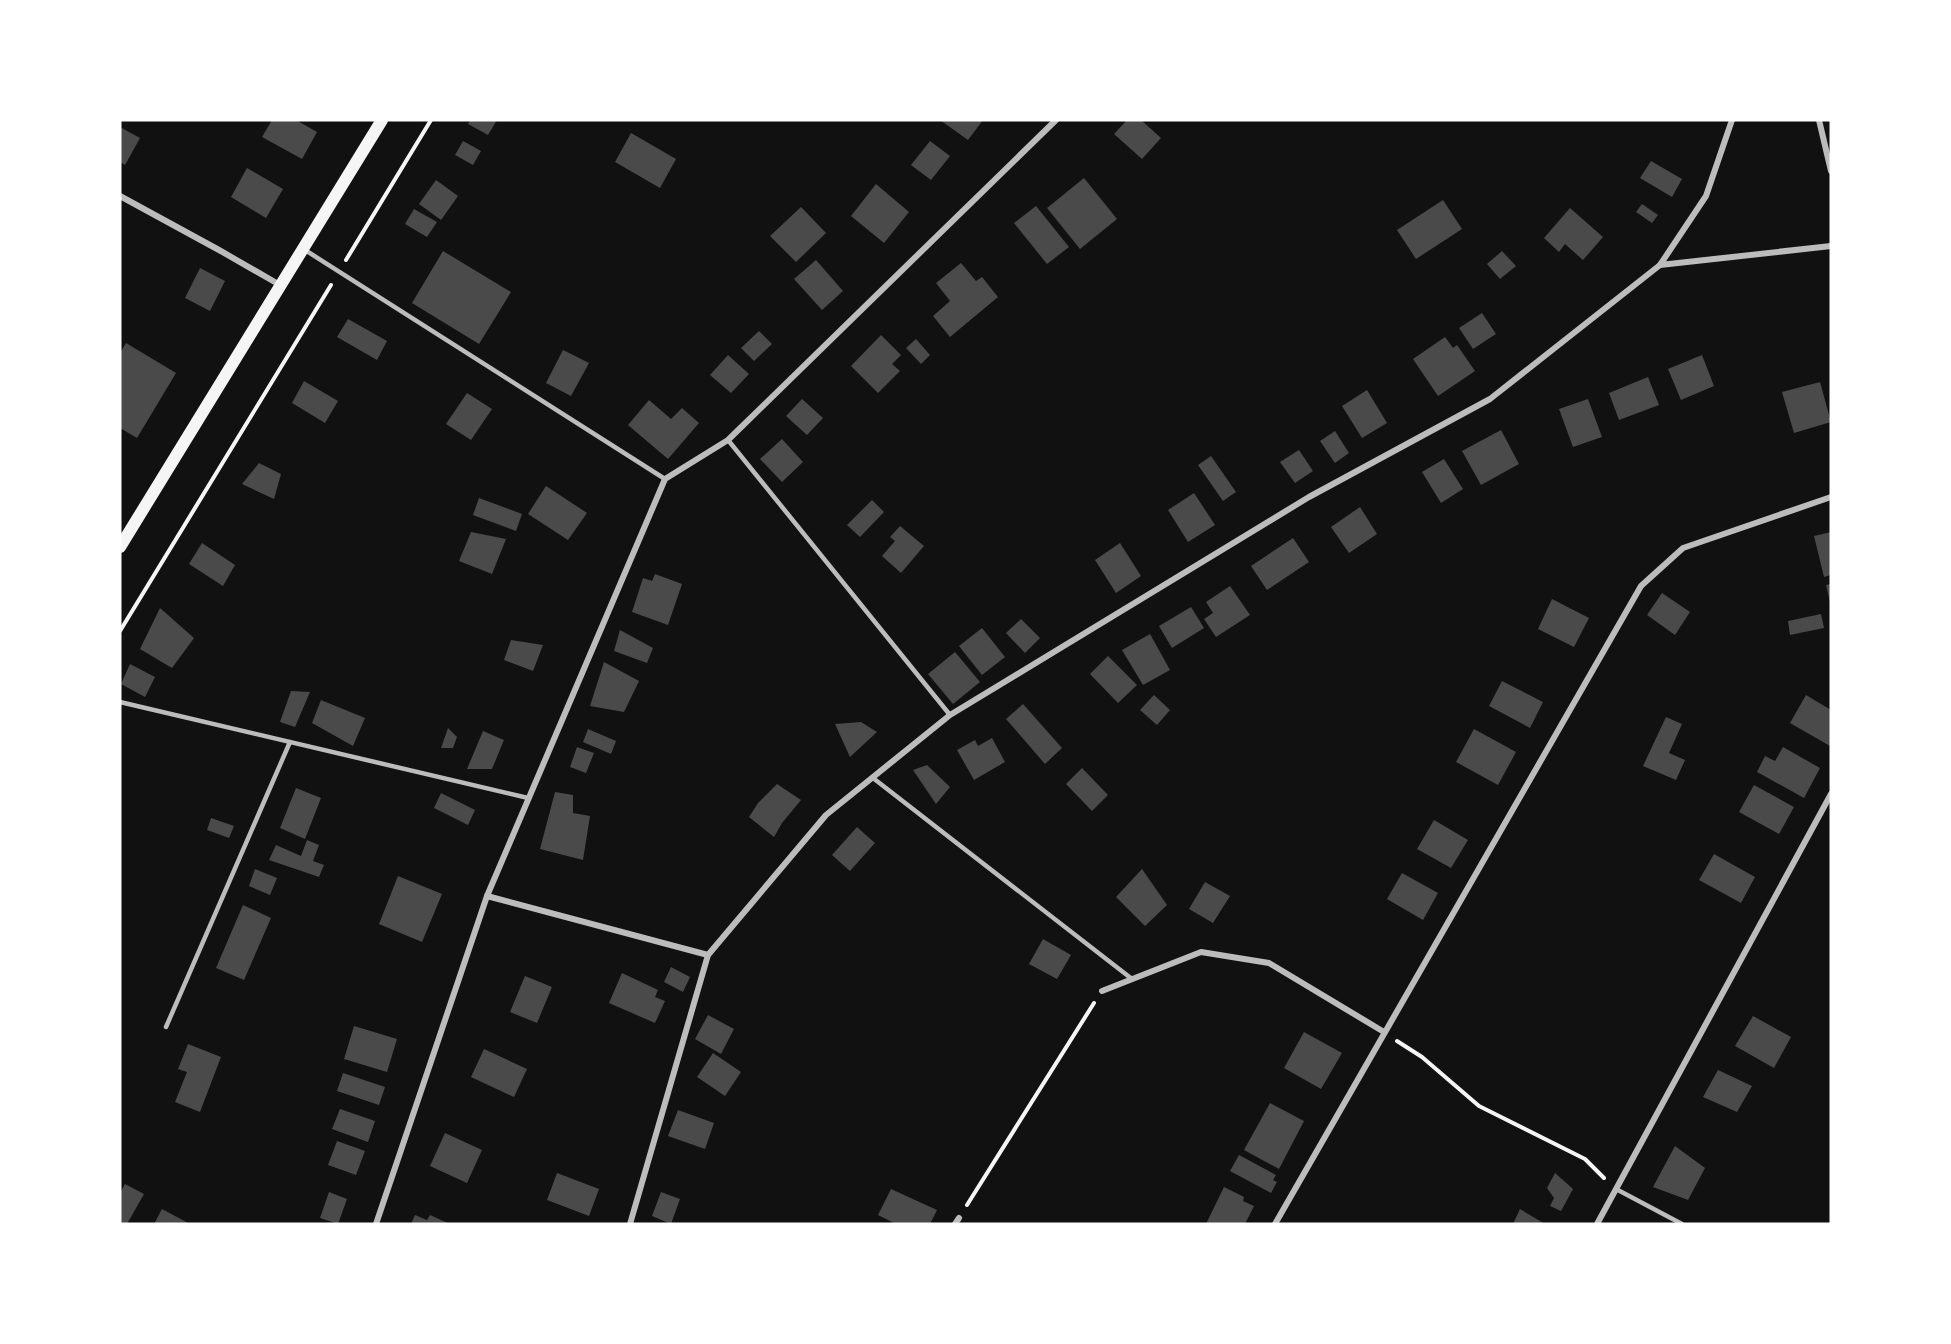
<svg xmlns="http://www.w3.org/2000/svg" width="1951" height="1344" viewBox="0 0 1951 1344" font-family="'Noto Serif',serif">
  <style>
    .building { fill: #4a4a4a }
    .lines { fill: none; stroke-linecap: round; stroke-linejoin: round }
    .path { stroke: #f5f5f5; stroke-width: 4 }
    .service { stroke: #bcbcbc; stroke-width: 4.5 }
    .minor { stroke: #bcbcbc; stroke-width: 6 }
    .secondary { stroke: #f5f5f5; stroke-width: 12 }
  </style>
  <rect width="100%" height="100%" fill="#111"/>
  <g class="building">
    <path d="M272,120H296L317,132L302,159L262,137Z"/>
    <path d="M470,120H497L488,135L468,124Z"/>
    <path d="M940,120H983L968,140Z"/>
    <path d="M1127,120H1141L1161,138L1142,159L1114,134Z"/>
    <path d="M120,127L140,138L125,165L120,162Z"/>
    <path d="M631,133L676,159L660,188L615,162Z"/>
    <path d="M463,141L481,151L473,165L455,155Z"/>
    <path d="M930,141L950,156L931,180L911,165Z"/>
    <path d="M1651,161L1682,179L1672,197L1640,178Z"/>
    <path d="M247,168L283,189L266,218L231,197Z"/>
    <path d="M1084,178L1117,219L1080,249L1047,208Z"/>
    <path d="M436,180L458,196L441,220L419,204Z"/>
    <path d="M876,184L909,212L884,243L851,216Z"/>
    <path d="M1443,200L1462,229L1416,259L1397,230Z"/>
    <path d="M1642,204L1658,215L1652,223L1636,212Z"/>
    <path d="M1036,206L1069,247L1047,264L1014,223Z"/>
    <path d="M801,207L826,233L796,262L770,236Z"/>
    <path d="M1570,208L1603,237L1583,260L1565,244L1559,252L1544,238Z"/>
    <path d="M414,209L437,222L427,237L405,224Z"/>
    <path d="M443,251L511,292L479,344L412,303Z"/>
    <path d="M1502,251L1516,266L1500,279L1487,264Z"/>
    <path d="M816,260L843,291L822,310L794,279Z"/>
    <path d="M961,263L976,281L982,277L998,297L950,337L933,316L950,301L936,283Z"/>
    <path d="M200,268L225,281L210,311L185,298Z"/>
    <path d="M1482,313L1496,334L1473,349L1459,328Z"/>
    <path d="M348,319L387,341L377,360L337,337Z"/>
    <path d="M759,331L772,344L754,361L741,348Z"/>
    <path d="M881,335L901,355L892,364L900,371L878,393L851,366Z"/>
    <path d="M1445,337L1453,348L1457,345L1475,371L1438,396L1413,359Z"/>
    <path d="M916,339L930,355L921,364L906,348Z"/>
    <path d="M126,343L176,373L137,438L120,428V353Z"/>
    <path d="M563,350L589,363L571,396L546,383Z"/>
    <path d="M728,355L749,374L731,393L710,375Z"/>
    <path d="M1702,355L1714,386L1681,400L1668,369Z"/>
    <path d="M1648,377L1659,405L1619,420L1609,393Z"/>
    <path d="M304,381L338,401L325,423L292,403Z"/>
    <path d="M1820,382L1831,422L1794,433L1782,392Z"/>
    <path d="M1367,390L1387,423L1362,438L1342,406Z"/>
    <path d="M467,393L492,409L471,440L446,424Z"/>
    <path d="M802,399L823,418L807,435L786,416Z"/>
    <path d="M1588,399L1602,437L1573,447L1559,409Z"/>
    <path d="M649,400L671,419L682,408L699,423L668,459L628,425Z"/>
    <path d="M1501,430L1519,464L1481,485L1462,451Z"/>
    <path d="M1335,431L1349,453L1335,463L1320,441Z"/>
    <path d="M782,439L803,462L782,482L760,459Z"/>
    <path d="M1299,450L1313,471L1295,483L1280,462Z"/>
    <path d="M1211,456L1236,492L1223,501L1198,465Z"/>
    <path d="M1444,459L1463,489L1441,503L1422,472Z"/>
    <path d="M259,463L281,474L274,499L242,484Z"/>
    <path d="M546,486L587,513L568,540L528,514Z"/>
    <path d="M1194,493L1215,525L1188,542L1168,510Z"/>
    <path d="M479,498L522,514L516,531L473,515Z"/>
    <path d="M872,500L884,512L860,537L847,525Z"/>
    <path d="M1360,507L1377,534L1349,553L1331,527Z"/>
    <path d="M900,526L924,546L901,573L882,556L895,541L890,537Z"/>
    <path d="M471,532L506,539L492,574L459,561Z"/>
    <path d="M1831,532V575L1824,577L1814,536Z"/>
    <path d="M1293,538L1309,562L1267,590L1251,566Z"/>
    <path d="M202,543L235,565L223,586L189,564Z"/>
    <path d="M1120,543L1141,576L1116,593L1095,560Z"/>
    <path d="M655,574L682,584L668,625L632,612L643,578L652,581Z"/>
    <path d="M1831,584V602H1830L1826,585Z"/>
    <path d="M1230,586L1250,615L1216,637L1204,619L1213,613L1206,602Z"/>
    <path d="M1662,593L1690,612L1675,635L1647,615Z"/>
    <path d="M1552,599L1589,618L1574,647L1538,629Z"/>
    <path d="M1191,607L1204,628L1172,648L1159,626Z"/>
    <path d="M160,608L194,638L172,668L140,649Z"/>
    <path d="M1821,614L1824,628L1790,635L1788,621Z"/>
    <path d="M1021,619L1040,638L1025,653L1006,633Z"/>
    <path d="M982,628L1005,657L982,675L959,646Z"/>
    <path d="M620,630L653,648L647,663L614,651Z"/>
    <path d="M1150,634L1170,670L1143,685L1122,650Z"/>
    <path d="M511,640L543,645L533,671L504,660Z"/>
    <path d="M955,652L980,682L953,704L928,674Z"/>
    <path d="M1108,656L1137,685L1118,703L1090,674Z"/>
    <path d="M604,662L639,681L624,712L590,706Z"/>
    <path d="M130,664L155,677L145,697L121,684Z"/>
    <path d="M1502,681L1543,702L1530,728L1489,706Z"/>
    <path d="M291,691L310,692L295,727L280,722Z"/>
    <path d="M1154,695L1170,710L1157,725L1140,710Z"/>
    <path d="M1806,695L1831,710L1830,746L1790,723Z"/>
    <path d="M321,700L365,718L353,746L312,723Z"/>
    <path d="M1023,704L1062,748L1045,764L1006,719Z"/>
    <path d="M1666,717L1682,724L1669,753L1685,760L1676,780L1643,766Z"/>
    <path d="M861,722L877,732L850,757L835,724Z"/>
    <path d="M448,728L457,737L453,748H441Z"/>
    <path d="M588,729L616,741L611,754L583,742Z"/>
    <path d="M1474,729L1516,752L1498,785L1456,762Z"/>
    <path d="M483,731L504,740L492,769H467Z"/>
    <path d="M992,738L1005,762L974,780L957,750L975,740L978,746Z"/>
    <path d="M577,747L594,753L586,773L570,767Z"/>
    <path d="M1783,747L1820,768L1804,798L1757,772L1765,756L1775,761Z"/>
    <path d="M927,765L950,787L936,804L913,770Z"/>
    <path d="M1082,768L1108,795L1092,811L1066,784Z"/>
    <path d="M777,784L801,800L782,823L774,837L749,817L758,803Z"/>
    <path d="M1754,785L1794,807L1779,834L1739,812Z"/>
    <path d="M296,788L321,798L305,839L280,828Z"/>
    <path d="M555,792L573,795V813L590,816L583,860L540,849Z"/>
    <path d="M441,793L475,810L468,825L434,808Z"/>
    <path d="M211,818L234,826L229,838L207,830Z"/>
    <path d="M1434,820L1468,840L1451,868L1417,849Z"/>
    <path d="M857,827L875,843L850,871L832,855Z"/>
    <path d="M307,840L319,845L313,861L324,865L319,877L269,860L276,845L301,856Z"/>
    <path d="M1714,854L1755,877L1741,903L1699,880Z"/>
    <path d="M255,869L277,878L270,895L249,886Z"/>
    <path d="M1142,869L1167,905L1145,926L1116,897Z"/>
    <path d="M1402,873L1438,893L1423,920L1387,899Z"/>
    <path d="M398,876L442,894L422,942L379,924Z"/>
    <path d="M1205,882L1230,896L1213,923L1189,909Z"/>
    <path d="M243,905L271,918L244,980L216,968Z"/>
    <path d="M1043,939L1071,955L1057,979L1029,964Z"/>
    <path d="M671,967L690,977L683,992L664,982Z"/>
    <path d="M622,973L658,990L655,997L665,1001L655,1023L609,1003Z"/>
    <path d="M525,976L552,987L537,1023L510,1012Z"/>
    <path d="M708,1015L734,1029L721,1054L695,1039Z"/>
    <path d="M1753,1016L1791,1037L1774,1068L1735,1046Z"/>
    <path d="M354,1026L397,1039L387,1072L344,1059Z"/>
    <path d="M1304,1032L1342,1053L1321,1089L1284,1068Z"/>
    <path d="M188,1044L221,1057L200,1112L175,1102L187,1072L178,1069Z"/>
    <path d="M484,1049L527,1069L514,1097L471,1077Z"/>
    <path d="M713,1053L741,1072L725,1096L697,1077Z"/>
    <path d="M1718,1070L1752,1086L1737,1112L1703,1097Z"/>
    <path d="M343,1073L385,1087L379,1105L337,1091Z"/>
    <path d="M1270,1103L1304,1121L1279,1169L1244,1150Z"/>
    <path d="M340,1109L375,1121L368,1142L332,1129Z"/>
    <path d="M678,1110L714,1123L705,1149L668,1136Z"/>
    <path d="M445,1133L482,1150L467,1183L430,1166Z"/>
    <path d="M337,1141L365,1151L356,1175L328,1165Z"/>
    <path d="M1675,1146L1705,1168L1688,1200L1653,1187Z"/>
    <path d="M1239,1155L1276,1175L1273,1180L1277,1182L1271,1193L1230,1171Z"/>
    <path d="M557,1173L599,1189L589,1216L547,1200Z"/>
    <path d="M1555,1173L1573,1189L1561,1211L1550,1206L1554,1198L1547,1188Z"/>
    <path d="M125,1184L144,1194L127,1224H120V1193Z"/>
    <path d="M1224,1187L1244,1197L1243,1201L1254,1206L1245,1224H1206Z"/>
    <path d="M891,1189L937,1210L930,1224H896L878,1215Z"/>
    <path d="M329,1192L347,1199L338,1224L320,1218Z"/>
    <path d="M661,1192L680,1199L671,1224L652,1216Z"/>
    <path d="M162,1209L190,1224H154Z"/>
    <path d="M1520,1209L1545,1224H1513Z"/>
    <path d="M415,1215L427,1220L430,1215L450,1224H411Z"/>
  </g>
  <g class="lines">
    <g class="path">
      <path d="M346,260L431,120"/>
      <path d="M120,631L331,285"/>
      <path d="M1397,1041L1422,1057L1479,1106L1585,1159L1604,1178"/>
      <path d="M967,1205L1094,1003"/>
    </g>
    <g class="service">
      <path d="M305,250L665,479"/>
      <path d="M728,440L950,715"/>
      <path d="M120,702L528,798"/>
      <path d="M873,778L1132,979"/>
      <path d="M166,1027L290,742"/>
      <path d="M1616,1189L1682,1224"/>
    </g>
    <g class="minor">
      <path d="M1819,120L1831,171"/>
      <path d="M120,196L219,250L280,285"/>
      <path d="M1660,265L1706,196L1732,120"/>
      <path d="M487,896L708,955"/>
      <path d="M1102,991L1201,952L1269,963L1384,1032"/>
      <path d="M376,1224L487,896L665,479L728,440L1056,120"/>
      <path d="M630,1224L708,955L826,815L950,715L1309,497L1490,399L1660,265L1831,246"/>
      <path d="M955,1224L959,1218"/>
      <path d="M1275,1224L1641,586L1683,548L1831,497"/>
      <path d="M1597,1224L1831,794"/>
    </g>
    <path class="secondary" d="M120,547L382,120"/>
  </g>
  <rect width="1951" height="1344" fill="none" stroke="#ffffff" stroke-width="243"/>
</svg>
